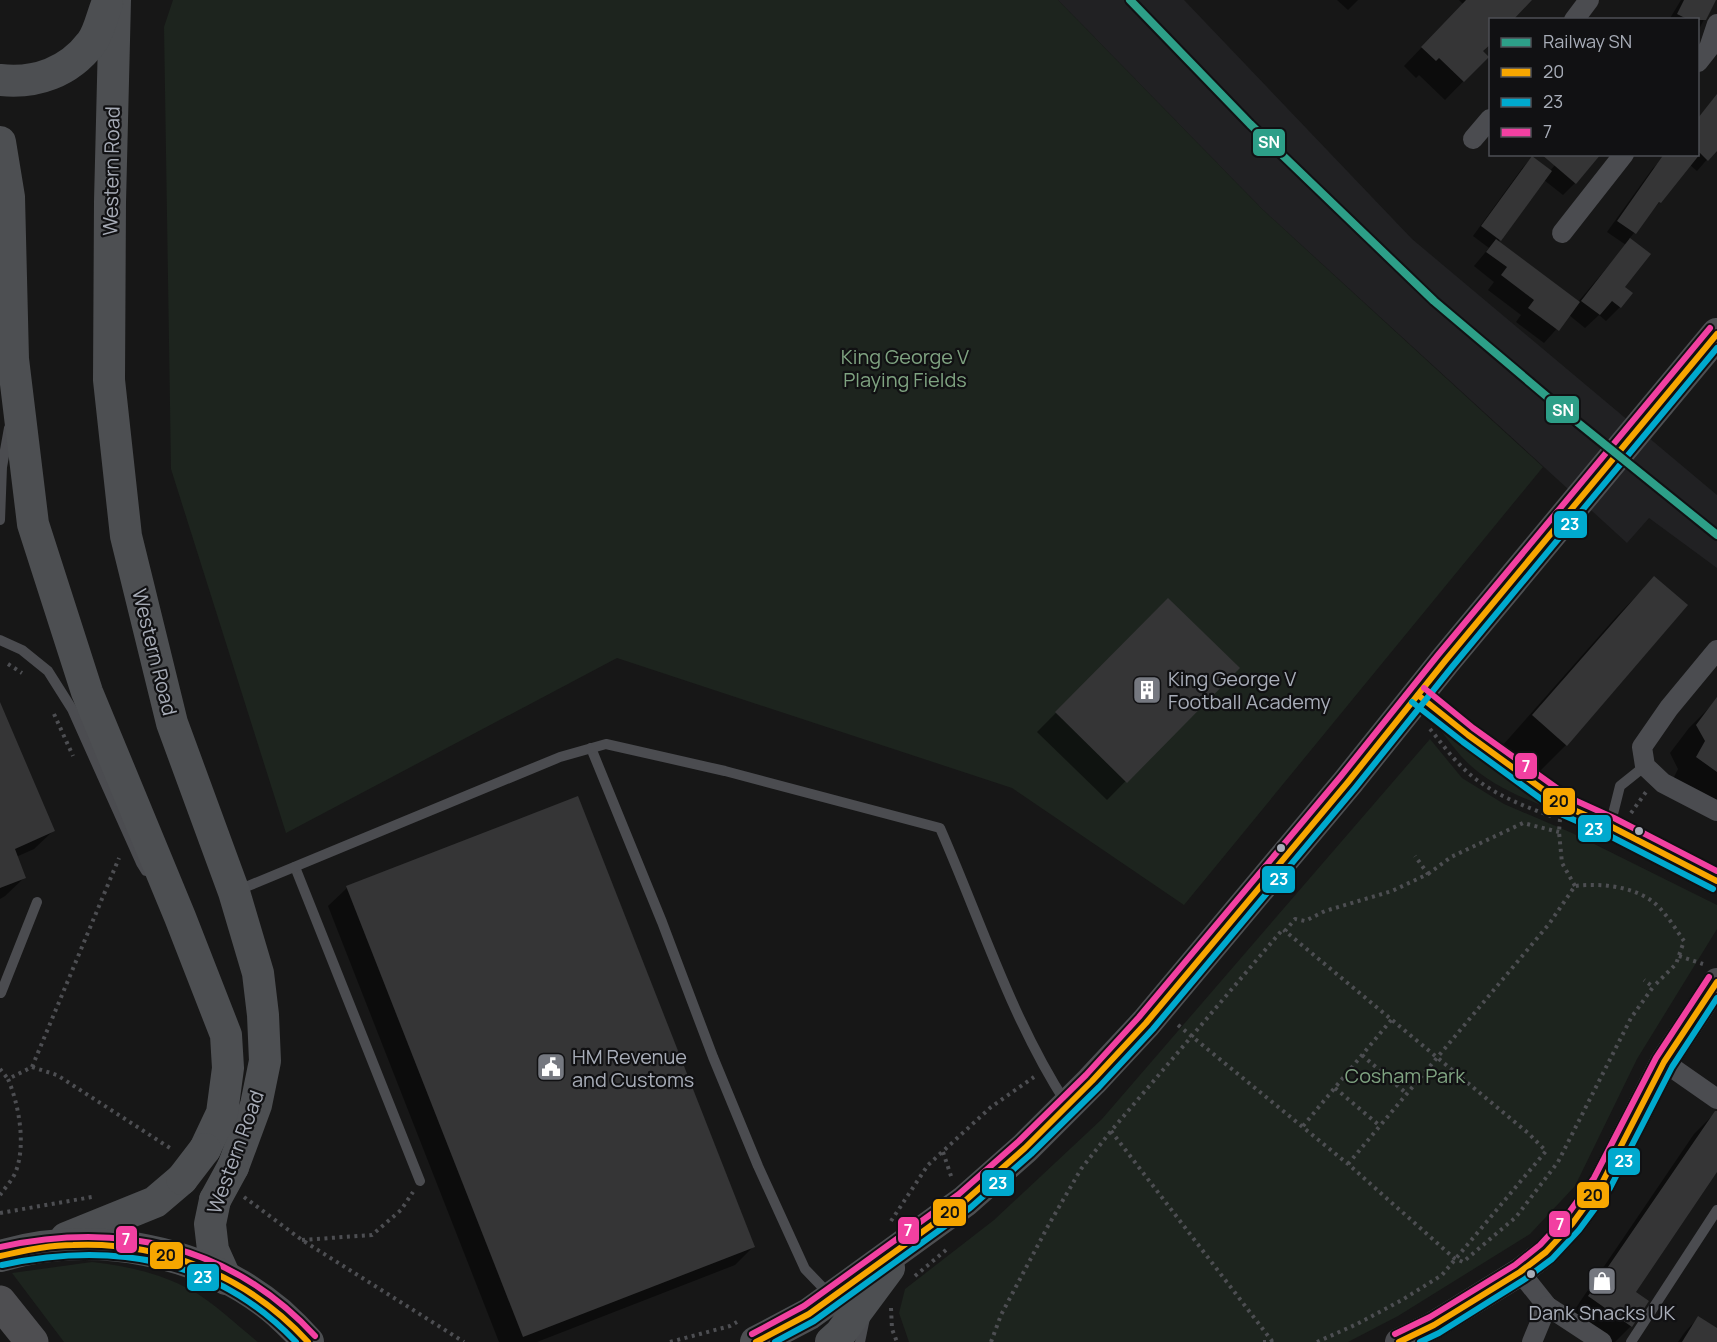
<svg xmlns="http://www.w3.org/2000/svg" width="1717" height="1342" viewBox="0 0 1717 1342" font-family="Manrope,sans-serif">
  <style>
    .built { fill: #212123 }
    .green { fill: #1d241e }
    .shadow { fill: #0007 }
    .building { fill: #353536 }
    .lines { fill: none; stroke-linecap: round; stroke-linejoin: round }
    .path { stroke: #4d4e52; stroke-width: 4; stroke-dasharray: 3 4.5; stroke-linecap: butt }
    .lane { stroke: #4b4c50; stroke-width: 10 }
    .street { stroke: #4b4c50; stroke-width: 20 }
    .secondary { stroke: #4a4a4e; stroke-width: 28 }
    .primary { stroke: #4d4f52; stroke-width: 32 }
    .highway { stroke: #4e4e51; stroke-width: 33 }
    .primary-bridge { stroke: #4d4f52; stroke-width: 32 }
    .bus-1-casing { stroke: #111113; stroke-width: 10 }
    .bus-2-casing { stroke: #111113; stroke-width: 10 }
    .bus-3-casing { stroke: #111113; stroke-width: 10 }
    .bus-1 { stroke: #f7a600; stroke-width: 6 }
    .bus-2 { stroke: #00a9ce; stroke-width: 6 }
    .bus-3 { stroke: #f240a1; stroke-width: 6 }
    .rail-1-casing { stroke: #111113; stroke-width: 12 }
    .rail-1 { stroke: #2d9f88; stroke-width: 8 }
    .bus-dot { fill: #a8adb8; stroke: #111113; stroke-width: 2 }
    .labels { text-anchor: middle; dominant-baseline: central; stroke-width: 4.5; stroke-linejoin: round; paint-order: stroke }
    .street-label { font-size: 20px; fill: #a8adb8; stroke: #111113 }
    .park-label { font-size: 20px; fill: #7fa381; stroke: #111113 }
    .poi-label { font-size: 20px; fill: #a8adb8; stroke: #111113; text-anchor: start }
    .line-badge { stroke: #111113; stroke-width: 2 }
    .badge-label { font-size: 16px; text-anchor: middle; font-weight: bold; fill: #fff }
    .pale-badge-label { font-size: 16px; text-anchor: middle; font-weight: bold; fill: #111 }
  </style>
  <rect width="100%" height="100%" fill="#171717"/>
  <path class="built" d="M1058,0H1184L1412,239L1717,495V568L1649,518L1627,543L1262,209Z"/>
  <g class="green">
    <path d="M173,0H1058L1262,209L1543,467L1184,905L1012,788L617,658L286,833L171,469L164,27Z"/>
    <path d="M1441,724L1491,764L1559,810L1558,812C1523,798 1487,785 1461,756C1453,747 1446,737 1438,727Z"/>
    <path d="M1430,739L1462,778L1504,804L1572,833L1717,905V929L1637,1059L1575,1186L1530,1234L1398,1316L1348,1342H909L899,1313L905,1289L994,1220L1102,1119Z"/>
    <path d="M92,1262C128,1266 159,1273 191,1290C213,1302 238,1326 258,1342H64L12,1273Z"/>
  </g>
  <g class="shadow">
    <path d="M1337,0H1358L1348,10Z"/>
    <path d="M1459,0H1530L1490,20L1481,51L1487,57L1445,100L1419,75L1416,78L1404,66L1463,4Z"/>
    <path d="M1681,0H1708L1713,2L1698,31V20H1669Z"/>
    <path d="M1717,96V148L1697,171L1690,165L1629,239L1649,254L1623,287L1620,307L1606,321L1599,315L1585,328L1569,315L1544,343L1516,322L1521,315L1488,290L1494,282L1474,266L1489,248L1473,236L1523,167L1532,158L1550,171L1564,154L1575,183L1563,195L1544,180L1498,242L1578,302L1626,245L1607,232L1653,168L1664,158L1698,154V118Z"/>
    <path d="M1654,578L1566,745L1529,782L1495,754L1617,616Z"/>
    <path d="M1168,600L1237,668L1107,800L1037,732Z"/>
    <path d="M1716,701L1717,702V819L1670,785L1678,769L1670,753L1689,728Z"/>
    <path d="M0,705L53,831L34,849L16,857L24,878L5,896L0,899Z"/>
    <path d="M347,888L754,1246L735,1265L537,1342H499L328,906Z"/>
    <path d="M1712,1116L1717,1119V1170L1634,1292L1631,1326L1615,1342H1610L1571,1315L1694,1134Z"/>
    <path d="M1698,1318L1717,1330V1342H1678L1685,1332Z"/>
  </g>
  <g class="building">
    <path d="M1466,0H1532L1513,20H1491V44L1483,51L1489,57L1464,82L1439,58L1436,61L1421,47Z"/>
    <path d="M1684,0H1716L1706,20H1689L1677,14Z"/>
    <path d="M1717,94V151L1708,161L1698,151V118Z"/>
    <path d="M1541,154H1601L1576,184Z"/>
    <path d="M1664,154H1700L1661,203L1659,202L1636,234L1617,221Z"/>
    <path d="M1532,156L1552,171L1501,241L1481,226Z"/>
    <path d="M1630,238L1651,254L1625,287L1633,293L1621,308L1612,301L1600,315L1581,301Z"/>
    <path d="M1496,239L1580,302L1559,331L1528,308L1534,300L1501,275L1507,267L1486,252Z"/>
    <path d="M1654,576L1688,605L1567,746L1532,715Z"/>
    <path d="M1168,598L1240,668L1127,783L1055,712Z"/>
    <path d="M1717,697V772L1696,757L1705,741L1696,725Z"/>
    <path d="M0,702L55,831L15,849L26,878L0,888Z"/>
    <path d="M578,796L755,1247L523,1337L346,886Z"/>
    <path d="M1715,1111H1717V1172L1636,1292L1649,1301L1632,1327L1588,1296Z"/>
    <path d="M1698,1316L1717,1328V1342H1682Z"/>
  </g>
  <g class="lines">
    <g class="path">
      <path d="M8,664L22,673"/>
      <path d="M54,714L73,756"/>
      <path d="M1430,729C1440,741 1449,754 1460,765C1485,791 1518,804 1551,816"/>
      <path d="M1631,813L1646,792"/>
      <path d="M1560,819L1559,832L1562,863L1575,886"/>
      <path d="M1428,874L1451,857L1523,823L1559,832"/>
      <path d="M1679,956L1703,964"/>
      <path d="M1178,1025L1348,1164L1454,1258L1463,1262L1516,1217L1558,1162L1631,1018L1653,987L1644,980"/>
      <path d="M1362,1055L1407,1094"/>
      <path d="M32,1067L119,858"/>
      <path d="M0,1069L8,1079"/>
      <path d="M1335,1088L1380,1126"/>
      <path d="M1303,1126L1392,1019"/>
      <path d="M1111,1131L1272,1341"/>
      <path d="M943,1152L952,1179"/>
      <path d="M1348,1164L1549,924L1575,886C1600,883 1631,886 1652,901C1665,911 1675,928 1684,941L1676,964L1653,987"/>
      <path d="M0,1195C5,1188 13,1179 16,1171C26,1144 19,1105 8,1079L32,1067L57,1075L173,1150"/>
      <path d="M244,1197L302,1240L464,1342"/>
      <path d="M0,1213L92,1197"/>
      <path d="M891,1221L928,1165L991,1107L1034,1077"/>
      <path d="M302,1240L372,1235L401,1210L413,1192"/>
      <path d="M915,1276L946,1250"/>
      <path d="M891,1308L892,1329L897,1342"/>
      <path d="M670,1342L730,1326L737,1322"/>
      <path d="M991,1342L1001,1315L1048,1226L1081,1169L1111,1131L1283,929L1285,931"/>
      <path d="M1263,1342H1275"/>
      <path d="M1317,1342L1357,1324L1402,1300L1442,1275L1546,1151L1528,1133L1285,931L1295,919L1305,921L1325,911L1392,891L1428,874L1415,856"/>
    </g>
    <g class="lane">
      <path d="M0,520L2,467L9,428"/>
      <path d="M0,640L22,650L48,671L72,709L141,863L146,871"/>
      <path d="M1420,697L1468,735L1567,807L1610,826L1717,881"/>
      <path d="M591,748L662,922L713,1057L758,1166L805,1269L830,1295"/>
      <path d="M1610,826L1620,786L1645,766"/>
      <path d="M295,867L420,1181"/>
      <path d="M236,891L560,757L606,744L725,771L940,828C980,919 1012,1020 1066,1103"/>
      <path d="M0,991L1,993L37,902"/>
      <path d="M860,1342L865,1318"/>
      <path d="M1631,1342L1717,1210"/>
    </g>
    <g class="street">
      <path d="M1574,20L1589,0"/>
      <path d="M1698,62L1709,48L1717,24"/>
      <path d="M1473,139L1490,119"/>
      <path d="M1562,233L1624,154"/>
      <path d="M1717,650L1669,708L1642,747L1645,766L1663,783L1717,811"/>
      <path d="M1664,1062L1717,1099"/>
      <path d="M1520,1272L1547,1306L1602,1342"/>
      <path d="M1532,1342L1547,1306"/>
    </g>
    <path class="secondary" d="M1399,1342L1434,1325L1520,1272L1546,1252L1572,1224L1602,1183L1664,1062L1717,982"/>
    <g class="primary">
      <path d="M115,0L110,202L109,380L126,536L172,723L234,892L258,973L263,1015L265,1061L256,1105L233,1167"/>
      <path d="M0,80C36,84 69,72 91,43C99,33 102,16 107,4"/>
      <path d="M0,142L9,197L13,359L33,524L87,692L180,917L226,1035L228,1068L222,1113L205,1149"/>
      <path d="M215,1200L210,1224L213,1250L226,1279"/>
      <path d="M66,1238L155,1202L182,1179"/>
      <path d="M0,1256C94,1229 204,1249 279,1313C289,1322 299,1332 308,1342"/>
      <path d="M756,1342L809,1314L965,1201L1025,1148L1092,1081L1146,1023L1348,782L1445,661L1717,334"/>
      <path d="M831,1342L840,1334L889,1268"/>
    </g>
    <path class="highway" d="M0,1302L32,1342"/>
    <g class="primary-bridge">
      <path d="M182,1179L205,1149"/>
      <path d="M215,1200L233,1167"/>
    </g>
    <g class="bus-1-casing">
      <g id="bus-1">
        <path d="M1418,695L1468,735L1567,807L1610,826L1717,881"/>
        <path d="M0,1256C24,1251 48,1245 73,1245C162,1241 248,1276 308,1342"/>
        <path d="M756,1342L809,1314L965,1201L1025,1148L1092,1081L1146,1023L1348,782L1445,661L1717,334"/>
        <path d="M1399,1342L1434,1325L1520,1272L1546,1252L1572,1224L1602,1183L1664,1062L1717,982"/>
      </g>
    </g>
    <g class="bus-2-casing">
      <g id="bus-2">
        <path d="M1412,702L1463,742L1563,815L1606,834L1713,889"/>
        <path d="M2,1265C112,1241 216,1258 296,1342"/>
        <path d="M775,1342L814,1321L970,1208L1031,1154L1099,1087L1153,1029L1355,788L1452,667L1717,348"/>
        <path d="M1420,1342L1439,1333L1525,1279L1552,1259L1579,1230L1610,1188L1672,1067L1717,998"/>
      </g>
    </g>
    <g class="bus-3-casing">
      <g id="bus-3">
        <path d="M1424,688L1473,728L1572,799L1614,818L1717,871"/>
        <path d="M0,1247C119,1221 230,1244 315,1336"/>
        <path d="M752,1334L804,1306L959,1194L1019,1141L1086,1075L1139,1017L1341,776L1438,655L1710,328"/>
        <path d="M1395,1334L1430,1317L1515,1265L1540,1245L1565,1218L1594,1178L1656,1058L1709,977"/>
      </g>
    </g>
    <use href="#bus-1" class="bus-1"/>
    <use href="#bus-2" class="bus-2"/>
    <use href="#bus-3" class="bus-3"/>
    <g class="rail-1-casing">
      <path id="rail-1" d="M1130,0L1250,124L1434,301L1577,422L1717,535"/>
    </g>
    <use href="#rail-1" class="rail-1"/>
  </g>
  <defs>
    <g id="building-square" transform="scale(1.5)"><rect x="-9" y="-9" width="18" height="18" rx="4" fill="#757880" stroke="#111113"/><path d="M-4-6H4V6H1V3H-1V6H-4ZM-2.5-4.3h1.7v1.8h-1.7ZM.8-4.3h1.7v1.8H.8ZM-2.5-1h1.7V.8h-1.7ZM.8-1h1.7V.8H.8Z" fill="#fff"/></g>
    <g id="civic-square" transform="scale(1.5)"><rect x="-9" y="-9" width="18" height="18" rx="4" fill="#757880" stroke="#111113"/><path d="M-.6-6.5H3V-4.5H.6V-3L4-1V1h2V6H-6V1h2V-1L-.6-3ZM-1.2 2.5V6h2.4V2.5Z" fill="#fff"/></g>
    <g id="shop-square" transform="scale(1.5)"><rect x="-9" y="-9" width="18" height="18" rx="4" fill="#757880" stroke="#111113"/><path d="M-5-2.5h2.3a2.7 3.5 0 0 1 5.4 0H5L5.5 6h-11ZM-1.5-2.5h3a1.5 2.3 0 0 0-3 0Z" fill="#fff"/></g>
  </defs>
  <g fill-rule="evenodd">
    <use href="#building-square" x="1147" y="690"/>
    <use href="#civic-square" x="551" y="1067"/>
    <use href="#shop-square" x="1602" y="1281"/>
  </g>
  <g class="bus-dot">
    <circle cx="1639" cy="831" r="5"/>
    <circle cx="1281" cy="848" r="5"/>
    <circle cx="1531" cy="1274" r="5"/>
  </g>
  <g class="labels">
    <g class="street-label">
      <text transform="translate(111 171) rotate(-89)">Western Road</text>
      <text transform="translate(155 652) rotate(76)">Western Road</text>
      <text transform="translate(235 1152) rotate(-70)">Western Road</text>
    </g>
    <g class="park-label">
      <text x="905" y="356">King George V<tspan x="905" dy="23">Playing Fields</tspan></text>
      <text x="1405" y="1075">Cosham Park</text>
    </g>
    <g class="poi-label">
      <text x="1168" y="678">King George V<tspan x="1168" dy="23">Football Academy</tspan></text>
      <text x="572" y="1056">HM Revenue<tspan x="572" dy="23">and Customs</tspan></text>
      <text x="1602" y="1312" text-anchor="middle">Dank Snacks UK</text>
    </g>
  </g>
  <g class="line-badge">
    <rect x="1252" y="128" width="34" height="29" rx="6" fill="#2d9f88"/>
    <rect x="1545" y="395" width="35" height="29" rx="6" fill="#2d9f88"/>
    <rect x="1553" y="510" width="35" height="29" rx="6" fill="#00a9ce"/>
    <rect x="1514" y="752" width="24" height="28" rx="6" fill="#f240a1"/>
    <rect x="1542" y="787" width="34" height="29" rx="6" fill="#f7a600"/>
    <rect x="1577" y="814" width="35" height="29" rx="6" fill="#00a9ce"/>
    <rect x="1261" y="865" width="35" height="29" rx="6" fill="#00a9ce"/>
    <rect x="1607" y="1147" width="34" height="29" rx="6" fill="#00a9ce"/>
    <rect x="981" y="1169" width="34" height="28" rx="6" fill="#00a9ce"/>
    <rect x="1576" y="1181" width="34" height="28" rx="6" fill="#f7a600"/>
    <rect x="932" y="1198" width="35" height="29" rx="6" fill="#f7a600"/>
    <rect x="1548" y="1210" width="23" height="28" rx="6" fill="#f240a1"/>
    <rect x="897" y="1216" width="23" height="29" rx="6" fill="#f240a1"/>
    <rect x="115" y="1225" width="23" height="29" rx="6" fill="#f240a1"/>
    <rect x="149" y="1241" width="35" height="29" rx="6" fill="#f7a600"/>
    <rect x="186" y="1263" width="34" height="29" rx="6" fill="#00a9ce"/>
  </g>
  <g class="badge-label">
    <text x="1269" y="148">SN</text>
    <text x="1563" y="416">SN</text>
    <text x="1570" y="530">23</text>
    <text x="1526" y="772">7</text>
    <text x="1594" y="835">23</text>
    <text x="1279" y="885">23</text>
    <text x="1624" y="1167">23</text>
    <text x="998" y="1189">23</text>
    <text x="1560" y="1230">7</text>
    <text x="908" y="1236">7</text>
    <text x="126" y="1245">7</text>
    <text x="203" y="1283">23</text>
  </g>
  <g class="pale-badge-label">
    <text x="1559" y="807">20</text>
    <text x="1593" y="1201">20</text>
    <text x="950" y="1218">20</text>
    <text x="166" y="1261">20</text>
  </g>
  <rect x="1489" y="18" width="210" height="138" fill="#111113" stroke="#4d4f55" stroke-width="1.5"/>
  <rect x="1501" y="38" width="30" height="9" fill="#2d9f88" stroke="#4d4f55" stroke-width="1.5"/>
  <text x="1543" y="48" font-size="18" fill="#a8adb8">Railway SN</text>
  <rect x="1501" y="68" width="30" height="9" fill="#f7a600" stroke="#4d4f55" stroke-width="1.5"/>
  <text x="1543" y="78" font-size="18" fill="#a8adb8">20</text>
  <rect x="1501" y="98" width="30" height="9" fill="#00a9ce" stroke="#4d4f55" stroke-width="1.5"/>
  <text x="1543" y="108" font-size="18" fill="#a8adb8">23</text>
  <rect x="1501" y="128" width="30" height="9" fill="#f240a1" stroke="#4d4f55" stroke-width="1.5"/>
  <text x="1543" y="138" font-size="18" fill="#a8adb8">7</text>
</svg>
